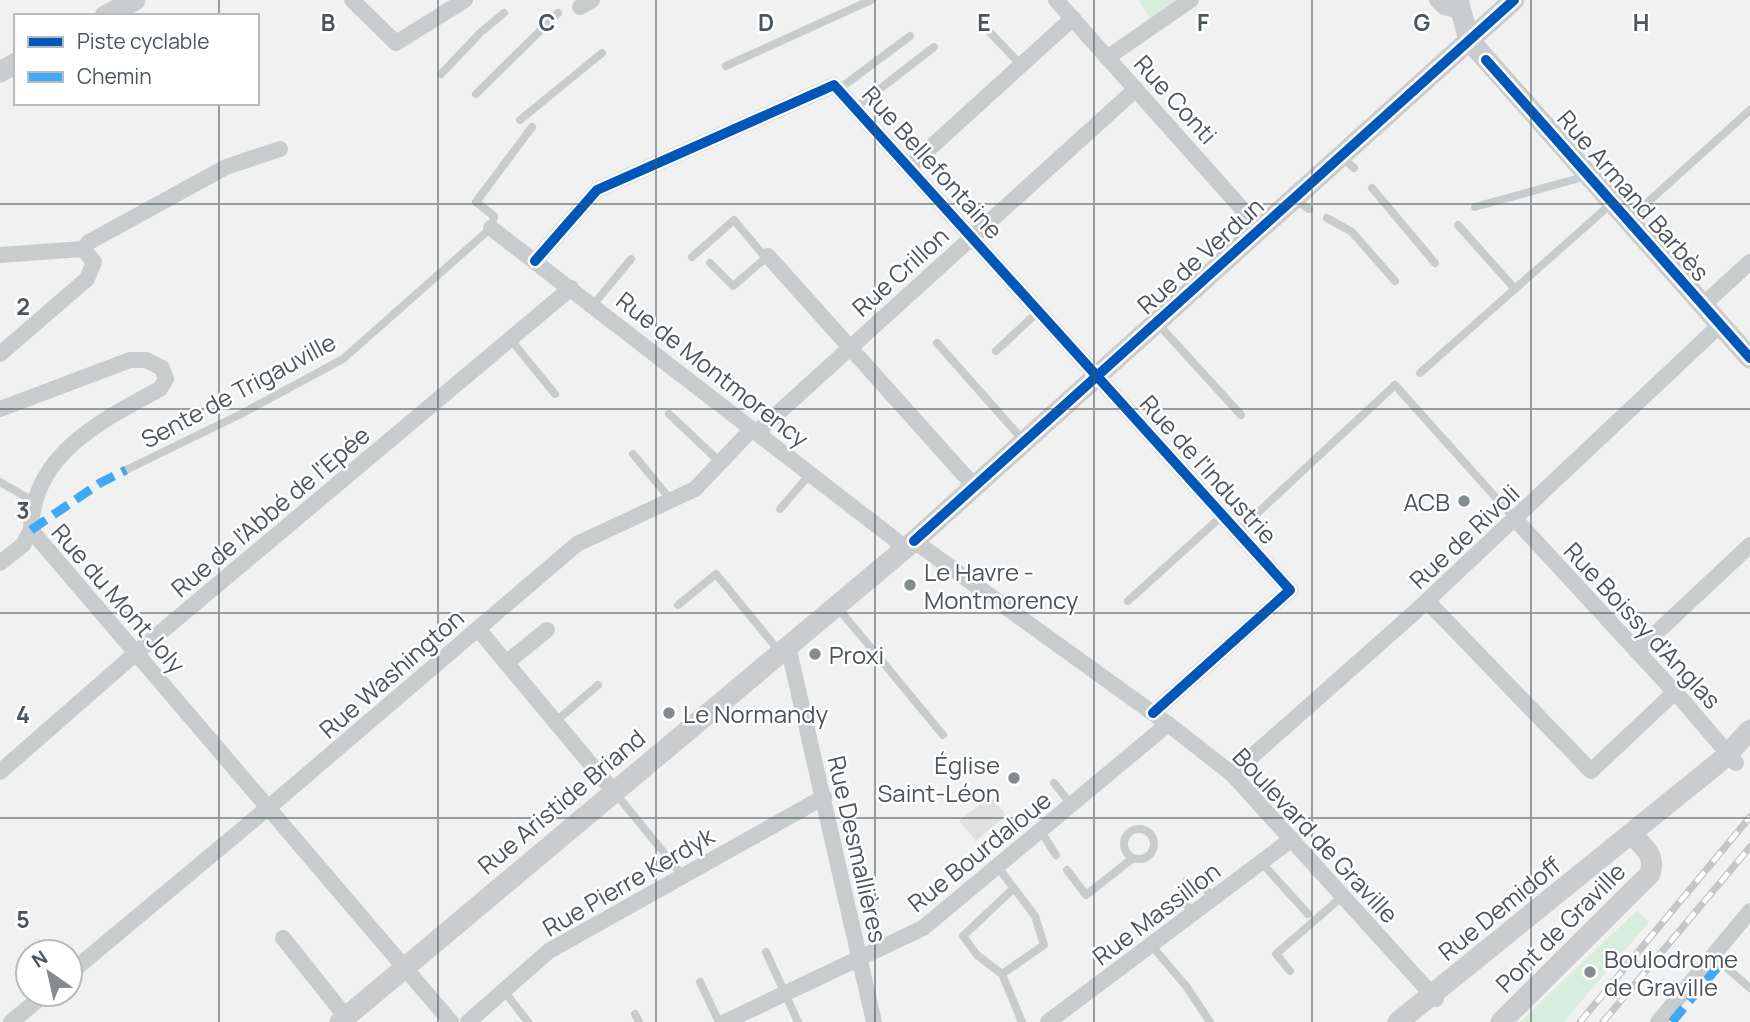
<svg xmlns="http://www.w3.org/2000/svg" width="1750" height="1022" viewBox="0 0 1750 1022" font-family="Manrope,sans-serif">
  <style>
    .education { fill: #e0e0e0 }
    .green { fill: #d9eddf }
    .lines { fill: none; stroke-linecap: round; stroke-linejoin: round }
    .lane { stroke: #c9cccd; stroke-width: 8 }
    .street { stroke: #c9cccd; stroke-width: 16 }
    .secondary { stroke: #caccce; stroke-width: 21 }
    .rail-casing { stroke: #c5c6c8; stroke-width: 7 }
    .rail { stroke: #fff; stroke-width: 4.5; stroke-dasharray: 13; stroke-linecap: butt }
    .quiet { stroke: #3fa9f5; stroke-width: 9; stroke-dasharray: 18 9; stroke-linecap: butt }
    .cycleway-casing { stroke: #fff; stroke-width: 15 }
    .cycleway { stroke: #0057b8; stroke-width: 10 }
    .grid { fill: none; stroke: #4b555b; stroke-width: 2; stroke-opacity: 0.55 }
    .poi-dot { fill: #858c90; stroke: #fff; stroke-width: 2.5 }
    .labels { text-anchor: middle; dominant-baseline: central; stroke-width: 5; stroke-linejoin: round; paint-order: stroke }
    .street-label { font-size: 24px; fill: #4b555b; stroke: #fff }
    .poi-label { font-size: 24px; fill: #4b555b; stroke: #fff; text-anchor: start }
    .grid-label { font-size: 23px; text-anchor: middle; font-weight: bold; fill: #4b555b; stroke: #fff; stroke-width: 5; stroke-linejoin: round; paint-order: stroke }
  </style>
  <rect width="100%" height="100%" fill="#f2f1f1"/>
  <path class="education" d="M990,796L1006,815L976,841L959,821Z"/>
  <g class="green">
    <path d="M1138,0H1178L1151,19Z"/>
    <path d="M1637,910L1649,922L1564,1022H1520Z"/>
  </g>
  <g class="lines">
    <g class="lane">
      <path d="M983,25L1021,65"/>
      <path d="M726,66L871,0"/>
      <path d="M441,74L481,32L504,13"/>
      <path d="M839,89L910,36"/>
      <path d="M476,94L558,13"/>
      <path d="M855,108L934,47"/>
      <path d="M520,120L602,53"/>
      <path d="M1341,156L1354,168"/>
      <path d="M1372,188L1435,263"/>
      <path d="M1294,199L1309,209"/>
      <path d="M1475,207L1587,176"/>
      <path d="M1327,218L1352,232L1395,281"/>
      <path d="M1628,220L1750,110"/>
      <path d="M1458,225L1515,289"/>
      <path d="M692,257L734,220L766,258"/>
      <path d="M710,263L733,286L768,256"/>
      <path d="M593,305L631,259"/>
      <path d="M1158,324L1241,415"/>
      <path d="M510,339L555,394"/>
      <path d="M937,343L1023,440"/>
      <path d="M996,351L1039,311"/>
      <path d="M1420,373L1612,203"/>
      <path d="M669,414L720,462"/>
      <path d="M633,454L671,500"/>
      <path d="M126,470L241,414L343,359L491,228L494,216L476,202L532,127"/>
      <path d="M0,482L35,502"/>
      <path d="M780,509L810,474"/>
      <path d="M1238,531L1395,385L1515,519"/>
      <path d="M1128,601L1223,515"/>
      <path d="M678,605L716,574L779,651"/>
      <path d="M838,608L943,735"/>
      <path d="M555,722L598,685"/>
      <path d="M1054,783L1071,804"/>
      <path d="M616,794L683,876"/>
      <circle cx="1139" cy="844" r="15"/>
      <path d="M1040,830L1056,855"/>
      <path d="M1261,862L1308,914"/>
      <path d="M997,866L1035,916L1044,945L1002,974L1022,1022"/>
      <path d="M1067,870L1086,895L1133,858"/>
      <path d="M1186,881L1205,888L1213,898"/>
      <path d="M1188,884L1186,904L1192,914"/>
      <path d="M1151,945L1186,986L1210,1022"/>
      <path d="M766,952L798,1022"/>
      <path d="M1713,956L1750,988"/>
      <path d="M1290,971L1276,954L1344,895"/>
      <path d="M1002,974L977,955L963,936L1014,888"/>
      <path d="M700,982L719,1022"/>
      <path d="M504,991L528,1022"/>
      <path d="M635,1014L639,1022"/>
    </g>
    <g class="street">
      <path d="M352,0L396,43L465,0"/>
      <path d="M1056,0L1260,229"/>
      <path d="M1437,0L1444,7L1461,11"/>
      <path d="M580,7L592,0"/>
      <path d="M1108,57L1191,0"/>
      <path d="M909,167L1073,18"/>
      <path d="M491,228L906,548"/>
      <path d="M83,249L89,242L226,167L280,149"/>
      <path d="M0,255L83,249L94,262L87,279L0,354"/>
      <path d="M768,256L974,486"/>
      <path d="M535,261L597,190L834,85L1290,590L1153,713"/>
      <path d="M1703,305L1750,262"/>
      <path d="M0,409L130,360H146L162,368L166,379L160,389C102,420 32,454 31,530L451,1022"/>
      <path d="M757,432L1136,89"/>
      <path d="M1515,519L1683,701L1736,763"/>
      <path d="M914,541L1168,724L1232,774L1436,999"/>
      <path d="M0,563L23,545L31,530"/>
      <path d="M1427,601L1591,771L1675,692"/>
      <path d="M478,629L614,792"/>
      <path d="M788,646L874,1022"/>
      <path d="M1637,651L1750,545"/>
      <path d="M506,663L547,630"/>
      <path d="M0,772L136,653L571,288"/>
      <path d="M1232,774L1415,612L1720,325"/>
      <path d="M283,938L346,1017"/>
      <path d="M70,973L275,802L577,544L695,489L752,429"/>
      <path d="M11,1022L45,994"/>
      <path d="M468,1022L549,951L824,797"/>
      <path d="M725,1022L923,928L1168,724"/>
      <path d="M1048,1022L1292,839"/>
      <path d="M1658,1022L1750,911"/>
    </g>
    <g class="secondary">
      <path d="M1458,0L1469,40L1750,358"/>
      <path d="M105,16L135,0"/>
      <path d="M0,72L16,63"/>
      <path d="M340,1022L914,541L1514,0"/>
      <path d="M1398,1022L1723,759L1750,730"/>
      <path d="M1501,1022L1650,874C1656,855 1644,847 1631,834"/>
    </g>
    <g class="rail-casing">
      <g id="rail">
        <path d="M1580,1022L1750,817"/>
        <path d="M1603,1022L1750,847"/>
      </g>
    </g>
    <use href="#rail" class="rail"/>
    <g class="quiet">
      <path d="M31,530L100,483L126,470"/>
      <path d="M1672,1022L1720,964"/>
    </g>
    <g class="cycleway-casing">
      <g id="cycleway">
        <path d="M1486,60L1750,358"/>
        <path d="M535,261L597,190L834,85L1290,590L1153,713"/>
        <path d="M914,541L1514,0"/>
      </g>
    </g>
    <use href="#cycleway" class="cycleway"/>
  </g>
  <path class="grid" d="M219,0V16M438,0V1022M656,0V1022M875,0V1022M1094,0V1022M1312,0V1022M1531,0V1022M219,103V1022M0,204H1750M0,409H1750M0,613H1750M0,818H1750"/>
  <g class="poi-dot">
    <circle cx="1464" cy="501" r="7"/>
    <circle cx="910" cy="585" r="7"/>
    <circle cx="815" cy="654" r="7"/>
    <circle cx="669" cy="713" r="7"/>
    <circle cx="1014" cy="778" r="7"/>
    <circle cx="1590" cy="972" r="7"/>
  </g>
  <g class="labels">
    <g class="street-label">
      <text transform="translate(1176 99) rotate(48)">Rue Conti</text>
      <text transform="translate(933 162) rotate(48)">Rue Bellefontaine</text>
      <text transform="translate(1634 195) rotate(49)">Rue Armand Barbès</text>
      <text transform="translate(1200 255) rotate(-42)">Rue de Verdun</text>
      <text transform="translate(900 271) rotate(-42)">Rue Crillon</text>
      <text transform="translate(713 369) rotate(38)">Rue de Montmorency</text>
      <text transform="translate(238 390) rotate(-28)">Sente de Trigauville</text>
      <text transform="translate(1209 469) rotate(48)">Rue de l'Industrie</text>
      <text transform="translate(270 511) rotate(-40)">Rue de l'Abbé de l'Epée</text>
      <text transform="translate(1464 536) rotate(-43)">Rue de Rivoli</text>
      <text transform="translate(119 598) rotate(49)">Rue du Mont Joly</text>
      <text transform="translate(1643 625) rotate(47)">Rue Boissy d'Anglas</text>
      <text transform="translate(391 673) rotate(-41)">Rue Washington</text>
      <text transform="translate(561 801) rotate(-40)">Rue Aristide Briand</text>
      <text transform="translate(1316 835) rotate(47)">Boulevard de Graville</text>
      <text transform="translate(858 849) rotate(77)">Rue Desmallières</text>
      <text transform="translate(979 851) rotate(-39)">Rue Bourdaloue</text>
      <text transform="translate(628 881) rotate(-30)">Rue Pierre Kerdyk</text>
      <text transform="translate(1499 908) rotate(-39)">Rue Demidoff</text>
      <text transform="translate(1156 913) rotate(-37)">Rue Massillon</text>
      <text transform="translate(1560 927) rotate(-45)">Pont de Graville</text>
    </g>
    <g class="poi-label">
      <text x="1450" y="501" text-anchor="end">ACB</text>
      <text x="924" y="571">Le Havre -<tspan x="924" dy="28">Montmorency</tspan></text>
      <text x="829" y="654">Proxi</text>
      <text x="683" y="713">Le Normandy</text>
      <text x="1000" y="764" text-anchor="end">Église<tspan x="1000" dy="28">Saint-Léon</tspan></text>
      <text x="1604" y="958">Boulodrome<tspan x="1604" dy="28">de Graville</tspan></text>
    </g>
  </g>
  <g class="grid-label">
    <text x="328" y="31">B</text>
    <text x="547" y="31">C</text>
    <text x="766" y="31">D</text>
    <text x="984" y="31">E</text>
    <text x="1203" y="31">F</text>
    <text x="1422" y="31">G</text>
    <text x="1641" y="31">H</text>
    <text x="23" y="315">2</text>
    <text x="23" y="519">3</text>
    <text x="23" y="723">4</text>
    <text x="23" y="928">5</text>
  </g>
  <rect x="14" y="14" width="245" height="91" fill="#ffffff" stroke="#b7bbbd" stroke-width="2"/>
  <rect x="28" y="37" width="35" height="10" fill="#0057b8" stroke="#b7bbbd" stroke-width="2"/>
  <text x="77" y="49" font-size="21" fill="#4b555b">Piste cyclable</text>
  <rect x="28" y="72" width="35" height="10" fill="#3fa9f5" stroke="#b7bbbd" stroke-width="2"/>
  <text x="77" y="84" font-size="21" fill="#4b555b">Chemin</text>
  <g transform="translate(49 973) rotate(326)"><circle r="33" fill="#ffffff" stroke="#b7bbbd" stroke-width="2"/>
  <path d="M0-5L12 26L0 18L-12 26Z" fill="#858c90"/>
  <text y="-10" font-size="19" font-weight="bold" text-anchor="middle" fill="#4b555b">N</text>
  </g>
</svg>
